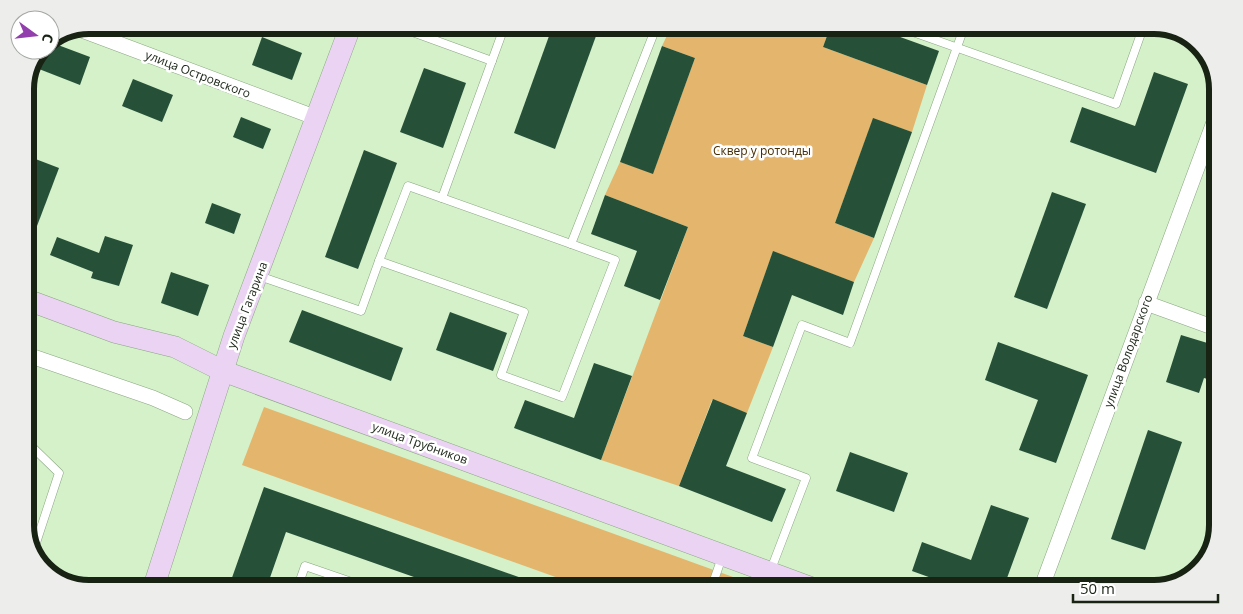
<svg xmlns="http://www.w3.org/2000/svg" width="1243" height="614" viewBox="0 0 1243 614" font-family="'Open Sans',sans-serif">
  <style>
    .green { fill: #e4b56d }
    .building { fill: #275039 }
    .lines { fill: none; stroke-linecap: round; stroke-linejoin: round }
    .lane-casing { stroke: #8aa680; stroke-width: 9 }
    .street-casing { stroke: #8aa680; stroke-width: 16 }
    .secondary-casing { stroke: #8aa680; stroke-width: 22 }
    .lane { stroke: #fff; stroke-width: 8 }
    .street { stroke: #fff; stroke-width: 15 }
    .secondary { stroke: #ebd3f3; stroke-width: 21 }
    .labels { text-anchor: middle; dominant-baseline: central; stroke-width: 5; stroke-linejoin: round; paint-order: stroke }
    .street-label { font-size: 12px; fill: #182314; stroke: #fff }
    .park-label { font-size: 12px; fill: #432c02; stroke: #fff }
    .rim { fill: none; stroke: #182314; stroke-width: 6 }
  </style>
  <rect width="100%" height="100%" fill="#d4f1c9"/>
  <g class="green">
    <path d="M672,25H755L783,35L786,25H831L823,47L927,85L912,132L873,119L835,223L874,238L854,282L773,252L743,336L773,347L747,413L712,400L679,486L601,460L688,227L605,195L620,162L653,173L695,58L662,46Z"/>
    <path d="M264,407L766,589H589L242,465Z"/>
  </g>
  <g class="building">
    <path d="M553,25H600L555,149L514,133Z"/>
    <path d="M831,25H867L939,51L927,85L823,47Z"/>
    <path d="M262,37L302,53L292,80L252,65Z"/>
    <path d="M50,42L90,57L80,85L39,69L47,50H50Z"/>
    <path d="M662,46L695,58L653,174L620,162Z"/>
    <path d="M424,68L466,83L443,148L400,132Z"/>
    <path d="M1154,72L1188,84L1156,173L1070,142L1082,107L1135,126Z"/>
    <path d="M133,79L173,95L162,122L122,106Z"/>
    <path d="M241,117L271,129L263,149L233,137Z"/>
    <path d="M873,118L912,132L874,238L835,223Z"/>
    <path d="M364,150L397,163L358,269L325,257Z"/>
    <path d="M25,155L59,168L37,226L25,222Z"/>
    <path d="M1052,192L1086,204L1047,309L1014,297Z"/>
    <path d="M605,195L688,227L660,300L624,286L637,251L591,234Z"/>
    <path d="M212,203L241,214L234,234L205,223Z"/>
    <path d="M105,236L133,245L119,286L91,278L93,272L50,255L57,237L99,253Z"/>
    <path d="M773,251L854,282L843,315L792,295L773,347L743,336Z"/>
    <path d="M171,272L209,285L198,316L161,303Z"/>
    <path d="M302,310L403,348L391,381L289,342Z"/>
    <path d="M450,312L507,333L493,371L436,350Z"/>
    <path d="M1181,335L1214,345V381L1204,378L1199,393L1166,382Z"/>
    <path d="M998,342L1088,375L1056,463L1019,450L1038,400L985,380Z"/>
    <path d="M594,363L632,376L601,460L514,428L525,400L574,418Z"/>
    <path d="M713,399L747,413L726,466L786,489L772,522L679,486Z"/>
    <path d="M1148,430L1182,442L1145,550L1111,539Z"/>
    <path d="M850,452L908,473L894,512L836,491Z"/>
    <path d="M264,487L547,587V589H448L286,532L266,589H228Z"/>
    <path d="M991,505L1029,518L1003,589H962L912,571L922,542L971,560Z"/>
  </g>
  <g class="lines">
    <g class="lane-casing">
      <g id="lane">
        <path d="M393,25L492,61"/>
        <path d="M893,25L1116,104L1144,25"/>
        <path d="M442,198L505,25"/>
        <path d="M379,261L408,186L571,244"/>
        <path d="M259,276L361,311L379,261L524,312L501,375L562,397L615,260L571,244L657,25"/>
        <path d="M25,440L59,473L33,552"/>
        <path d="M770,572L806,478L752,458L802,325L850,343L965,25"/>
        <path d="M297,589L305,566L372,589"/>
        <path d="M711,589L722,557"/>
      </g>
    </g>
    <g class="street-casing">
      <g id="street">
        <path d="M79,29L317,118"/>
        <path d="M1146,303L1215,328"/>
        <path d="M25,354L153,398L185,412"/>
        <path d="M1041,589L1217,114"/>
      </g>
    </g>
    <g class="secondary-casing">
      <g id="secondary">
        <path d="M25,299L114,332L175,347L223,371L815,589"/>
        <path d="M153,589L234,336L351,25"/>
      </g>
    </g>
    <use href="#lane" class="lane"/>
    <use href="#street" class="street"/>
    <use href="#secondary" class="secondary"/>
  </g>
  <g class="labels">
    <g class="street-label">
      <text transform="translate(198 74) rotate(21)">улица Островского</text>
      <text transform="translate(247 305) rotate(-69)">улица Гагарина</text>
      <text transform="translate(1128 351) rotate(-70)">улица Володарского</text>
      <text transform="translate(420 443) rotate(20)">улица Трубников</text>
    </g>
    <g class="park-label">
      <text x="762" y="150">Сквер у ротонды</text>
    </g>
  </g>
  <path d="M0 0H1243V614H0ZM89 34H1154A55 55 0 0 1 1209 89V525A55 55 0 0 1 1154 580H89A55 55 0 0 1 34 525V89A55 55 0 0 1 89 34Z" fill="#ededec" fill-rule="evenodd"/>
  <path class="rim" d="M89 34H1154A55 55 0 0 1 1209 89V525A55 55 0 0 1 1154 580H89A55 55 0 0 1 34 525V89A55 55 0 0 1 89 34Z"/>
  <g transform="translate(35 35) rotate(105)"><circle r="24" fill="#ffffff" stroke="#a3a7a1"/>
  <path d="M0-4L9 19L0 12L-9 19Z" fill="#923eac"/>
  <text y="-8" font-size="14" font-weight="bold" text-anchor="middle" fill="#182314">С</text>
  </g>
  <path d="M1073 594v8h145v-8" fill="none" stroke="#182314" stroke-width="2.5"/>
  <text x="1080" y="594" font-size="15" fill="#182314" stroke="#ffffff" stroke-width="4" paint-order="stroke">50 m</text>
</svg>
